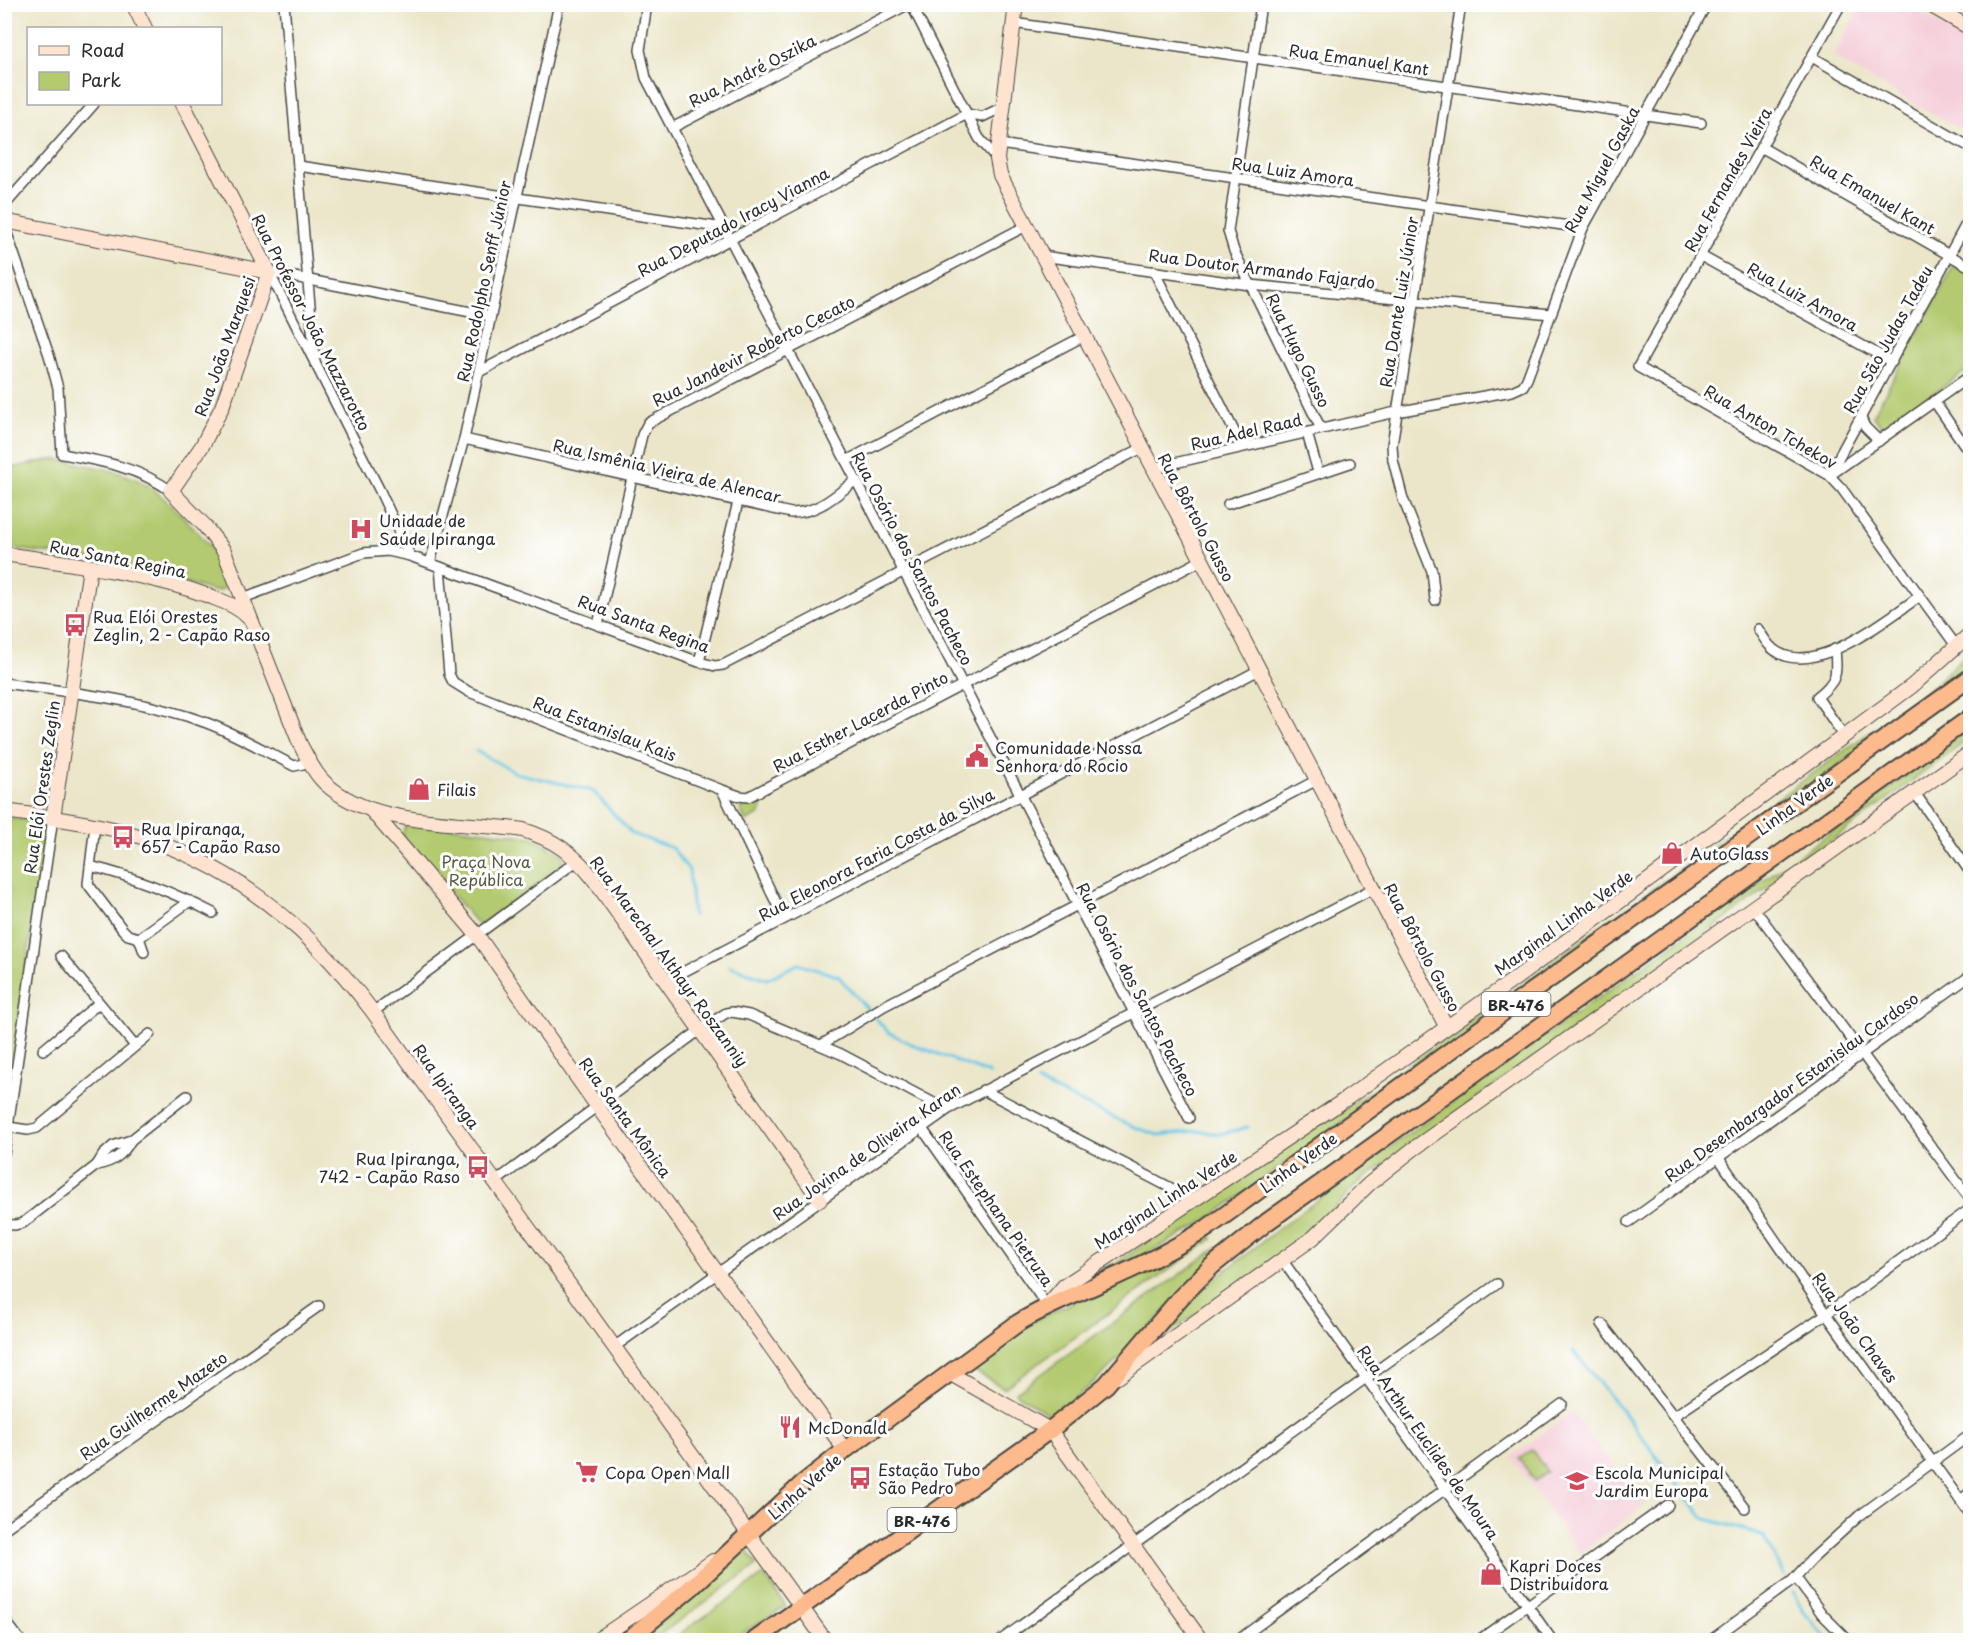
<svg xmlns="http://www.w3.org/2000/svg" width="1975" height="1645" viewBox="0 0 1975 1645" font-family="'Playpen Sans',sans-serif">
  <style>
    .built { fill: #f5cfda }
    .green { fill: #b3ca6f; stroke: #6f7a4d; stroke-width: 1.5 }
    .lines { fill: none; stroke-linecap: round; stroke-linejoin: round }
    .stream { stroke: #65c5e3; stroke-width: 3 }
    .street-casing { stroke: #484743; stroke-width: 12 }
    .secondary-casing { stroke: #484743; stroke-width: 16 }
    .highway-casing { stroke: #484743; stroke-width: 20 }
    .street { stroke: #fff; stroke-width: 9 }
    .secondary { stroke: #fee3d1; stroke-width: 14 }
    .highway { stroke: #fcba8d; stroke-width: 16 }
    .labels { text-anchor: middle; dominant-baseline: central; stroke-width: 6; stroke-linejoin: round; paint-order: stroke }
    .shield { fill: #fff; stroke: #6b6b6b; stroke-width: 1.5 }
    .shield-label { font-size: 15px; font-weight: bold; fill: #2b2b2b }
    .street-label { font-size: 16px; fill: #2b2b2b; stroke: #fff }
    .poi-label { font-size: 16px; fill: #2b2b2b; stroke: #fff; text-anchor: start }
    .park-label { font-size: 16px; fill: #545b3f; stroke: #fff }
  </style>
  <rect width="100%" height="100%" fill="#fff"/>
  <filter id="ink" filterUnits="userSpaceOnUse"><feTurbulence type="fractalNoise" baseFrequency=".0167" numOctaves="2"/><feDisplacementMap in="SourceGraphic" scale="12" xChannelSelector="R" yChannelSelector="G"/><feConvolveMatrix kernelMatrix="1 2 1 2 8 2 1 2 1" color-interpolation-filters="sRGB"/></filter>
  <filter id="wash" filterUnits="userSpaceOnUse"><feTurbulence type="fractalNoise" baseFrequency=".008" numOctaves="4" result="noise"/><feDisplacementMap in="SourceGraphic" scale="24" xChannelSelector="R" yChannelSelector="G"/><feGaussianBlur stdDeviation="1.35" result="paint"/><feColorMatrix in="noise" values="0 0 0 0 0 0 0 0 0 0 0 0 0 0 0 0 0 1.4 0 .05"/><feComposite in="paint" operator="in"/></filter>
  <g filter="url(#wash)">
    <rect width="100%" height="100%" fill="#ebe6c9"/>
    <g class="built">
      <path d="M1862,4L1906,5L1970,41V135L1833,57Z"/>
      <path d="M1572,1412L1644,1505L1580,1554L1511,1457Z"/>
    </g>
    <g class="green">
      <path d="M1954,265L1970,274V368L1884,428L1873,416Z"/>
      <path d="M54,459C85,465 120,469 147,485C166,498 231,559 226,582C225,590 220,591 213,591L147,571L108,562L5,547L11,468Z"/>
      <path d="M1970,651V670L1204,1222L1146,1254L1076,1283L1106,1266L1115,1264L1262,1160L1374,1090L1927,691Z"/>
      <path d="M1970,728V738L1631,989L1358,1183L1322,1221L1274,1261L1162,1338L1198,1292L1286,1223L1523,1051L1820,840Z"/>
      <path d="M765,795L760,814L746,822L740,808Z"/>
      <path d="M5,817L47,823L5,1113Z"/>
      <path d="M412,822L532,837L563,855L564,860L559,869L479,926L402,835L406,824Z"/>
      <path d="M1210,1235L1212,1239L1004,1388L969,1368L1038,1319L1097,1291L1151,1269Z"/>
      <path d="M1218,1247L1221,1250C1167,1308 1116,1371 1051,1416L1015,1393Z"/>
      <path d="M1532,1450L1547,1472L1535,1481L1519,1459Z"/>
      <path d="M744,1547L757,1565L652,1640H641L688,1600Z"/>
      <path d="M764,1575L786,1606L732,1640H671Z"/>
    </g>
    <g class="lines">
      <g class="stream">
        <path d="M476,751L516,773L593,791L632,834L672,848L689,870L693,915"/>
        <path d="M730,966L767,979L798,964L838,976L888,1032L909,1043L990,1074"/>
        <path d="M1037,1082L1132,1126L1158,1135L1196,1131L1221,1134L1248,1127"/>
        <path d="M1573,1351L1619,1407L1703,1518L1763,1535L1784,1575"/>
        <path d="M1793,1592L1803,1611L1828,1640"/>
      </g>
    </g>
  </g>
  <g filter="url(#ink)">
    <g class="lines">
      <g class="street-casing">
        <g id="street">
          <path d="M284,4L315,363"/>
          <path d="M647,4L640,50L646,78L1189,1118"/>
          <path d="M911,4L979,138L997,159"/>
          <path d="M1261,4L1228,231L1234,251L1321,429"/>
          <path d="M1841,4L1638,367L1829,475L1842,489L1957,647"/>
          <path d="M1013,23L1701,123"/>
          <path d="M1812,57L1970,147"/>
          <path d="M672,128L909,4"/>
          <path d="M999,144L1583,228"/>
          <path d="M1761,147L1970,267"/>
          <path d="M298,166L724,228"/>
          <path d="M4,206L94,104"/>
          <path d="M4,225L49,355L58,388L62,454C101,461 138,467 171,491"/>
          <path d="M1042,256L1250,285L1551,314"/>
          <path d="M1701,256L1892,362"/>
          <path d="M1154,271L1242,447"/>
          <path d="M269,272L380,491L410,556"/>
          <path d="M269,272L491,316"/>
          <path d="M479,372L967,114L982,117L1003,107"/>
          <path d="M1934,401L1970,453"/>
          <path d="M1861,418L1865,427L1879,441"/>
          <path d="M1307,433L1318,472"/>
          <path d="M464,439L791,513C818,513 835,496 856,480"/>
          <path d="M846,461L1084,336"/>
          <path d="M4,466L5,465"/>
          <path d="M1153,468L1396,412L1512,391L1523,386L1527,379L1583,228L1706,5"/>
          <path d="M1833,473L1970,376"/>
          <path d="M1829,475L1970,217"/>
          <path d="M1228,504L1350,463"/>
          <path d="M430,563L464,439L559,4"/>
          <path d="M440,567L449,674L453,682L469,692L722,790L784,919"/>
          <path d="M243,598L363,553L388,551L410,556L699,662L715,666L723,665L1142,448"/>
          <path d="M1435,600L1432,571L1403,499L1393,460L1392,445L1461,4"/>
          <path d="M598,625L642,435L648,423L1026,226"/>
          <path d="M1758,629C1764,638 1769,648 1779,653C1818,675 1889,618 1920,596"/>
          <path d="M1835,649C1837,675 1838,680 1817,697L1844,736"/>
          <path d="M699,662L738,502"/>
          <path d="M4,683C72,693 142,699 207,723C238,735 265,751 294,766L303,764L306,756"/>
          <path d="M722,790L739,796L748,797L1202,560"/>
          <path d="M1915,793L1970,872"/>
          <path d="M95,825L88,884L123,930L128,935L139,938L190,901"/>
          <path d="M90,866C134,877 173,892 213,913"/>
          <path d="M1754,908L1970,1199"/>
          <path d="M139,938L144,952"/>
          <path d="M61,956L135,1046"/>
          <path d="M666,981L1259,670"/>
          <path d="M373,1012L578,860"/>
          <path d="M821,1045L884,1006L1317,780"/>
          <path d="M43,1050L99,1003"/>
          <path d="M983,1090L1194,1200"/>
          <path d="M8,1127L28,1130L37,1128L150,1034"/>
          <path d="M921,1127L1047,1306"/>
          <path d="M4,1154L53,818"/>
          <path d="M1718,1157L1826,1314L1970,1514"/>
          <path d="M97,1165C113,1162 123,1155 131,1140"/>
          <path d="M495,1182L700,1030L726,1013L732,1012L749,1015L841,1054L947,1110"/>
          <path d="M1629,1222L1970,976"/>
          <path d="M4,1224L15,1225L23,1223L97,1165L103,1155L113,1146L131,1140L187,1096"/>
          <path d="M1283,1261L1552,1640"/>
          <path d="M1602,1324L1745,1508"/>
          <path d="M614,1347L947,1110L1374,888"/>
          <path d="M1674,1416L1826,1314L1970,1209"/>
          <path d="M1960,1500L1970,1493"/>
          <path d="M4,1529L319,1306"/>
          <path d="M1796,1578L1822,1614L1848,1640"/>
          <path d="M4,1619L20,1640"/>
          <path d="M1001,1640L1497,1284"/>
          <path d="M1238,1640L1562,1404"/>
          <path d="M1479,1640L1668,1505"/>
          <path d="M1711,1640L1792,1581L1811,1560L1859,1516L1970,1435"/>
        </g>
      </g>
      <g class="secondary-casing">
        <g id="secondary">
          <path d="M133,4L145,28"/>
          <path d="M1016,4L997,159L1000,175L1446,1026"/>
          <path d="M1928,4L1970,28"/>
          <path d="M183,104L269,272"/>
          <path d="M4,221L269,272"/>
          <path d="M269,272L222,407L202,446L171,491L204,525L224,551L300,744C307,757 314,773 325,783C374,829 460,820 523,830C553,839 574,854 593,878L820,1200"/>
          <path d="M4,554C73,564 144,572 209,596C224,602 238,606 249,618"/>
          <path d="M4,811C42,816 80,821 117,830C225,857 308,925 373,1012L825,1640"/>
          <path d="M372,811L477,935L597,1106L845,1450"/>
          <path d="M53,818L90,567"/>
          <path d="M1047,1306L1064,1286L1343,1101L1512,981L1912,686L1970,634"/>
          <path d="M949,1373L1050,1430L1201,1640"/>
          <path d="M1118,1377L1313,1238L1369,1184L1412,1150L1970,753"/>
          <path d="M597,1640L713,1561"/>
        </g>
      </g>
      <g class="highway-casing">
        <g id="highway">
          <path d="M628,1640L693,1586L802,1484L845,1450L1018,1323C1044,1307 1072,1296 1101,1283C1138,1267 1173,1250 1207,1228L1505,1011L1970,678"/>
          <path d="M755,1640L1050,1430L1106,1385L1181,1297L1212,1266L1267,1222L1970,718"/>
        </g>
      </g>
      <use href="#street" class="street"/>
      <use href="#secondary" class="secondary"/>
      <use href="#highway" class="highway"/>
    </g>
  </g>
  <defs>
    <g id="hospital-bare" transform="scale(1.8)"><path d="M-5-5h3v3.5h4V-5h3V5h-3V1.5h-4V5h-3Z" fill="#d1495b" stroke="#fff" stroke-width="2.5" paint-order="stroke"/></g>
    <g id="bus-bare" transform="scale(1.8)"><path d="M-5-6H5V4H4V6H2V4H-2V6H-4V4H-5ZM-3.5-4V0h7V-4ZM-3.5 1.2v1.5H-2V1.2ZM2 1.2v1.5H3.5V1.2Z" fill="#d1495b" stroke="#fff" stroke-width="2.5" paint-order="stroke"/></g>
    <g id="civic-bare" transform="scale(1.8)"><path d="M-.6-6.5H3V-4.5H.6V-3L4-1V1h2V6H-6V1h2V-1L-.6-3ZM-1.2 2.5V6h2.4V2.5Z" fill="#d1495b" stroke="#fff" stroke-width="2.5" paint-order="stroke"/></g>
    <g id="shop-bare" transform="scale(1.8)"><path d="M-5-2.5h2.3a2.7 3.5 0 0 1 5.4 0H5L5.5 6h-11ZM-1.5-2.5h3a1.5 2.3 0 0 0-3 0Z" fill="#d1495b" stroke="#fff" stroke-width="2.5" paint-order="stroke"/></g>
    <g id="restaurant-bare" transform="scale(1.8)"><path d="M-5-6h1v4h1v-4h1v4h1v-4h1v5L-1.5 .5V6h-2V.5L-5-1ZM5-6V6H3V1.5H1.5Q1.5-4 5-6Z" fill="#d1495b" stroke="#fff" stroke-width="2.5" paint-order="stroke"/></g>
    <g id="supermarket-bare" transform="scale(1.8)"><path d="M-6-5.5h2.5l.6 2H6L4.5 2H-2.5L-4.4-4H-6ZM-1.5 3.2a1.3 1.3 0 1 0 .1 0ZM3 3.2a1.3 1.3 0 1 0 .1 0Z" fill="#d1495b" stroke="#fff" stroke-width="2.5" paint-order="stroke"/></g>
    <g id="school-bare" transform="scale(1.8)"><path d="M0-5L7-2L0 1L-7-2ZM-4 1L0 2.5L4 1V4Q0 6-4 4Z" fill="#d1495b" stroke="#fff" stroke-width="2.5" paint-order="stroke"/></g>
  </defs>
  <g fill-rule="evenodd">
    <use href="#hospital-bare" x="361" y="529"/>
    <use href="#bus-bare" x="75" y="625"/>
    <use href="#civic-bare" x="977" y="756"/>
    <use href="#shop-bare" x="419" y="789"/>
    <use href="#bus-bare" x="123" y="837"/>
    <use href="#shop-bare" x="1672" y="853"/>
    <use href="#bus-bare" x="478" y="1167"/>
    <use href="#restaurant-bare" x="790" y="1427"/>
    <use href="#supermarket-bare" x="587" y="1472"/>
    <use href="#bus-bare" x="860" y="1478"/>
    <use href="#school-bare" x="1577" y="1481"/>
    <use href="#shop-bare" x="1491" y="1574"/>
  </g>
  <g class="labels">
    <g class="shield">
      <rect x="1481.5" y="992" width="69" height="24" rx="4.5"/>
      <rect x="887.5" y="1508" width="69" height="24" rx="4.5"/>
    </g>
    <g class="shield-label">
      <text x="1516" y="1004">BR-476</text>
      <text x="922" y="1520">BR-476</text>
    </g>
    <g class="street-label">
      <text transform="translate(1359 59) rotate(8)">Rua Emanuel Kant</text>
      <text transform="translate(752 70) rotate(-27)">Rua André Oszika</text>
      <text transform="translate(1601 169) rotate(-62)">Rua Miguel Gaska</text>
      <text transform="translate(1293 171) rotate(8)">Rua Luiz Amora</text>
      <text transform="translate(1727 179) rotate(-61)">Rua Fernandes Vieira</text>
      <text transform="translate(1873 194) rotate(30)">Rua Emanuel Kant</text>
      <text transform="translate(733 221) rotate(-28)">Rua Deputado Iracy Vianna</text>
      <text transform="translate(1262 268) rotate(7)">Rua Doutor Armando Fajardo</text>
      <text transform="translate(483 281) rotate(-78)">Rua Rodolpho Senff Júnior</text>
      <text transform="translate(1803 296) rotate(29)">Rua Luiz Amora</text>
      <text transform="translate(1398 302) rotate(-81)">Rua Dante Luiz Júnior</text>
      <text transform="translate(312 322) rotate(63)">Rua Professor João Mazzarotto</text>
      <text transform="translate(1887 339) rotate(-61)">Rua São Judas Tadeu</text>
      <text transform="translate(224 346) rotate(-70)">Rua João Marquesi</text>
      <text transform="translate(753 350) rotate(-27)">Rua Jandevir Roberto Cecato</text>
      <text transform="translate(1299 350) rotate(64)">Rua Hugo Gusso</text>
      <text transform="translate(1771 426) rotate(30)">Rua Anton Tchekov</text>
      <text transform="translate(1246 431) rotate(-13)">Rua Adel Raad</text>
      <text transform="translate(667 470) rotate(13)">Rua Ismênia Vieira de Alencar</text>
      <text transform="translate(1197 517) rotate(62)">Rua Bôrtolo Gusso</text>
      <text transform="translate(118 558) rotate(11)">Rua Santa Regina</text>
      <text transform="translate(913 558) rotate(62)">Rua Osório dos Santos Pacheco</text>
      <text transform="translate(644 623) rotate(20)">Rua Santa Regina</text>
      <text transform="translate(860 721) rotate(-28)">Rua Esther Lacerda Pinto</text>
      <text transform="translate(605 728) rotate(21)">Rua Estanislau Kais</text>
      <text transform="translate(41 787) rotate(-82)">Rua Elói Orestes Zeglin</text>
      <text transform="translate(1794 804) rotate(-36)">Linha Verde</text>
      <text transform="translate(876 854) rotate(-28)">Rua Eleonora Faria Costa da Silva</text>
      <text transform="translate(1563 922) rotate(-36)">Marginal Linha Verde</text>
      <text transform="translate(1423 947) rotate(62)">Rua Bôrtolo Gusso</text>
      <text transform="translate(670 961) rotate(54)">Rua Marechal Althayr Roszanniy</text>
      <text transform="translate(1138 989) rotate(62)">Rua Osório dos Santos Pacheco</text>
      <text transform="translate(447 1086) rotate(54)">Rua Ipiranga</text>
      <text transform="translate(1791 1086) rotate(-36)">Rua Desembargador Estanislau Cardoso</text>
      <text transform="translate(626 1117) rotate(54)">Rua Santa Mônica</text>
      <text transform="translate(866 1151) rotate(-35)">Rua Jovina de Oliveira Karan</text>
      <text transform="translate(1298 1162) rotate(-36)">Linha Verde</text>
      <text transform="translate(1165 1199) rotate(-33)">Marginal Linha Verde</text>
      <text transform="translate(997 1208) rotate(55)">Rua Estephana Pietruza</text>
      <text transform="translate(1856 1327) rotate(54)">Rua João Chaves</text>
      <text transform="translate(153 1405) rotate(-35)">Rua Guilherme Mazeto</text>
      <text transform="translate(1429 1442) rotate(55)">Rua Arthur Euclides de Moura</text>
      <text transform="translate(804 1486) rotate(-41)">Linha Verde</text>
    </g>
    <g class="poi-label">
      <text x="379" y="520">Unidade de<tspan x="379" dy="18">Saúde Ipiranga</tspan></text>
      <text x="93" y="616">Rua Elói Orestes<tspan x="93" dy="18">Zeglin, 2 - Capão Raso</tspan></text>
      <text x="995" y="747">Comunidade Nossa<tspan x="995" dy="18">Senhora do Rocio</tspan></text>
      <text x="437" y="789">Filais</text>
      <text x="141" y="828">Rua Ipiranga,<tspan x="141" dy="18">657 - Capão Raso</tspan></text>
      <text x="1690" y="853">AutoGlass</text>
      <text x="460" y="1158" text-anchor="end">Rua Ipiranga,<tspan x="460" dy="18">742 - Capão Raso</tspan></text>
      <text x="808" y="1427">McDonald</text>
      <text x="878" y="1469">Estação Tubo<tspan x="878" dy="18">São Pedro</tspan></text>
      <text x="605" y="1472">Copa Open Mall</text>
      <text x="1595" y="1472">Escola Municipal<tspan x="1595" dy="18">Jardim Europa</tspan></text>
      <text x="1509" y="1565">Kapri Doces<tspan x="1509" dy="18">Distribuidora</tspan></text>
    </g>
    <g class="park-label">
      <text x="486" y="861">Praça Nova<tspan x="486" dy="18">República</tspan></text>
    </g>
  </g>
  <rect width="1975" height="1645" fill="none" stroke="#fff" stroke-width="24"/>
  <rect x="27" y="27" width="195" height="78" fill="#ffffff" stroke="#aaaaaa" stroke-width="1.5"/>
  <rect x="39" y="46" width="30" height="9" fill="#fee3d1" stroke="#aaaaaa" stroke-width="1.5"/>
  <text x="81" y="57" font-size="18" fill="#2b2b2b">Road</text>
  <rect x="39" y="72" width="30" height="18" fill="#b3ca6f" stroke="#aaaaaa" stroke-width="1.5"/>
  <text x="81" y="87" font-size="18" fill="#2b2b2b">Park</text>
</svg>
